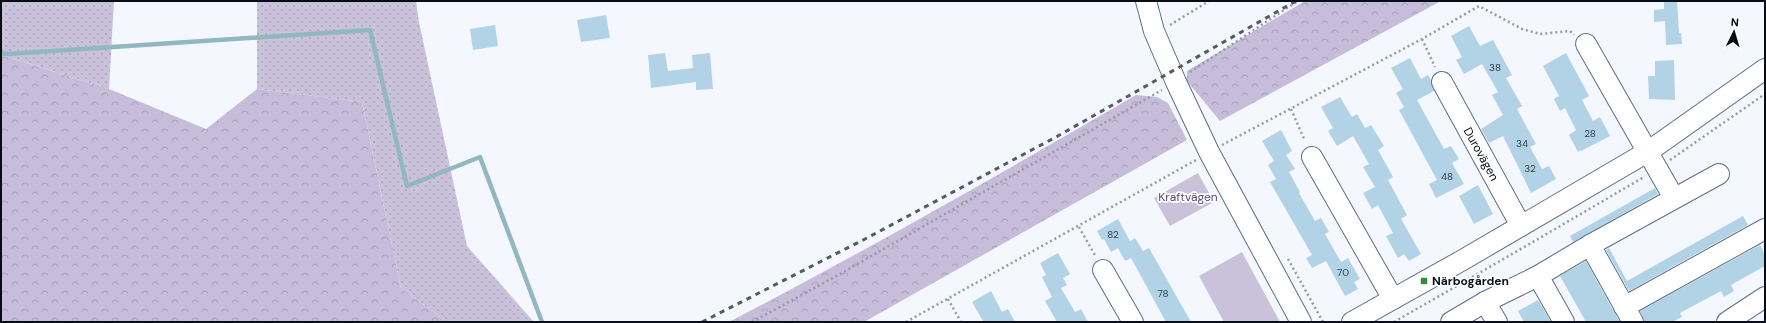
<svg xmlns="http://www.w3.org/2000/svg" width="1766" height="323" viewBox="0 0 1766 323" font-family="'DM Sans',sans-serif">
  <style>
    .grass { fill: url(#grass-dots) }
    .forest { fill: url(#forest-crowns) }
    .park { fill: #cac2da }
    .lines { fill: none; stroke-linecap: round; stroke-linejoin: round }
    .stream { stroke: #91b8c0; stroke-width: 4.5 }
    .building { fill: #b2d2e5 }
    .minor-casing { stroke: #5d6e85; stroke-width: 22 }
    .path { stroke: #969aa2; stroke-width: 2.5; stroke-dasharray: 2 3; stroke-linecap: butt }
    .minor { stroke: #fff; stroke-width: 20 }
    .rail { stroke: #555a63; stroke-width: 3; stroke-dasharray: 5 5; stroke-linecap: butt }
    .poi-dot { fill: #348d3d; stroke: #fff; stroke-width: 1.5 }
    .labels { text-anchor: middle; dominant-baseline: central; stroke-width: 3.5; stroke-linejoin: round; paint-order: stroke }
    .number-label { font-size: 10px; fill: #323e4a }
    .street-label { font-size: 12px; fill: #070d16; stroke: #fff }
    .park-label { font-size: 12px; fill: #5a4975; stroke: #fff }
    .poi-label { font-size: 12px; font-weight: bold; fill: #070d16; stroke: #fff; text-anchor: start }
  </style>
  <defs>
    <pattern id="grass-dots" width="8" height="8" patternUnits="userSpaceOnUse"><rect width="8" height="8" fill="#cac2da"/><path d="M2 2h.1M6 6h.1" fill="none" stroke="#aca6ba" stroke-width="1.8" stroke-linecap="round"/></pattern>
    <pattern id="forest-crowns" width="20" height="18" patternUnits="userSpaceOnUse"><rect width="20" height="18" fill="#c7bddb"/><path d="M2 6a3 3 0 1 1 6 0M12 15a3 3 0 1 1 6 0" fill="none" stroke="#a9a1bb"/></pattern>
  </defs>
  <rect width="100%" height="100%" fill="#f4f8fe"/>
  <g class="grass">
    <path d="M1,1H114L109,89L1,55Z"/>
    <path d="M257,1H416L419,22L467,246L534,322H447L401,288L362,102L257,89Z"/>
  </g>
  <g class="forest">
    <path d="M1305,1H1441L1220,121L1187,81V71Z"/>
    <path d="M1,55L109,89L206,129L257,89L362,102L401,288L447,322H1Z"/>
    <path d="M1136,95L1157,97L1168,103L1187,140L864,322H729C867,250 1002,173 1136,95Z"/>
  </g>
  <g class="park">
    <path d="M1198,173L1214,202L1170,226L1154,198Z"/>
    <path d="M1242,252L1280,322H1224L1199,276Z"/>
  </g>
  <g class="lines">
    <path class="stream" d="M1,53L7,54L370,30L407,186L480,157L542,322"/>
  </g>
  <g class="building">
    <path d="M1664,1H1677L1679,33H1681L1682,44L1666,45L1665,21L1654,22V10L1664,9Z"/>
    <path d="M606,15L610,38L581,42L577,20Z"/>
    <path d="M495,25L498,46L473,50L470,29Z"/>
    <path d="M1469,26L1480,46L1493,40L1512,75L1506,78L1522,106L1517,109L1536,144L1530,147L1542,169L1549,166L1556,179L1531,193L1503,136L1489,143L1481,129L1503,115L1492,95L1498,92L1482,64L1464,74L1456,60L1462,57L1451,36Z"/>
    <path d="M665,53L668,71L693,68L692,55L710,53L713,89L696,90V82L651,88L648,55Z"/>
    <path d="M1566,53L1589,96L1582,100L1593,121L1600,117L1610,136L1581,151V150L1578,152L1569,135L1576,130L1565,108L1560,111L1554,99L1559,96L1543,66Z"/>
    <path d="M1410,58L1421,79L1428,75L1431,80L1434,91L1417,100L1444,149L1451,146L1459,159L1452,163L1464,184L1436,198L1429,184L1437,180L1399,110L1404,107L1396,93L1403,89L1391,68Z"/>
    <path d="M1674,60L1675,100L1649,99L1648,76H1655V61Z"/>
    <path d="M1340,97L1352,117L1357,114L1365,128L1371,125L1384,146L1378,150L1393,177L1388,180L1407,215L1401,219L1421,254L1409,261L1404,254L1398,258L1386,236L1393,233L1378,205L1372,209L1363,193L1375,187L1363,167L1369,164L1353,136L1337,146L1328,131L1333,128L1321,107Z"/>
    <path d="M1281,130L1292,151L1286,155L1295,169L1289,172L1300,192L1299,193L1315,221L1321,218L1329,232L1325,234L1341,262L1348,258L1360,279L1354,282L1358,289L1345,296L1326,261L1312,268L1306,258L1312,255L1270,182L1276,179L1268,165L1274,161L1262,141Z"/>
    <path d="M1478,185L1493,214L1474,224L1459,196Z"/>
    <path d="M1655,188L1658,194L1573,242L1570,236Z"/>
    <path d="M1743,216L1748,225L1629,291L1606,250L1609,248L1627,281Z"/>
    <path d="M1118,219L1130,241L1135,238L1143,251L1149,248L1191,322H1166L1131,258L1125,261L1118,248L1111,252L1104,239L1102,240L1097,231Z"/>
    <path d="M1760,245L1765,255V266L1731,285L1734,291L1724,297L1721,291L1680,313L1682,317L1672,322H1644L1640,311Z"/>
    <path d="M1058,253L1070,274L1063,278L1067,285L1061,288L1075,312L1081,309L1088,322H1057L1045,301L1052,297L1042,277L1046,275L1040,263Z"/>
    <path d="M1586,261L1614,312L1620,322H1586L1560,276Z"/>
    <path d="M991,291L1002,312L1008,309L1015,322H981L983,321L972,302Z"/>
    <path d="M1538,300L1551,322H1524L1518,311Z"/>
  </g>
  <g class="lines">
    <g class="minor-casing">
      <g id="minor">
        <path d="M1146,1L1154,31L1176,82L1209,152L1301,322"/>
        <path d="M1586,44L1674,198"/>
        <path d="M1442,82L1521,226"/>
        <path d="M1312,157L1393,299"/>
        <path d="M1590,245L1633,322"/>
        <path d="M1103,270L1133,322"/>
        <path d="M1538,276L1564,322"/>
        <path d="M1485,302L1497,322"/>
        <path d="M1624,307L1765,229"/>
        <path d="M1352,322L1461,261L1649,151L1765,69"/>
        <path d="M1451,322L1485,302L1538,276L1590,245L1719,174"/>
        <path d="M1727,322L1765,297"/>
      </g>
    </g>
    <g class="path">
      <path d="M1170,25L1209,1"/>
      <path d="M1422,39L1435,67"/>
      <path d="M1190,72L1298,1"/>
      <path d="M1291,109L1305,141"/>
      <path d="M1222,145L1422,39L1479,6L1522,29L1540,34L1570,31L1574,35"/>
      <path d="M1670,160L1765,94"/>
      <path d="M1079,227L1096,257"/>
      <path d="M1288,259L1323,322"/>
      <path d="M948,299L961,322"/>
      <path d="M752,322L831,279L1162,90"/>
      <path d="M906,322L1196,160"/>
      <path d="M1394,322L1526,246L1644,177"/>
    </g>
    <use href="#minor" class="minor"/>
    <path class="rail" d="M702,322L865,239L1056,137L1296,1"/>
  </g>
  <rect class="poi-dot" x="1420" y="277" width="8" height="8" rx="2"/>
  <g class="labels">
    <g class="number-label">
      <text x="1495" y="67">38</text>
      <text x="1590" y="133">28</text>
      <text x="1522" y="143">34</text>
      <text x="1530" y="168">32</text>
      <text x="1447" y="176">48</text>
      <text x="1113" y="234">82</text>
      <text x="1343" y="272">70</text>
      <text x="1163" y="293">78</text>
    </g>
    <g class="street-label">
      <text transform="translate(1481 154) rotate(61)">Durovägen</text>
    </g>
    <g class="park-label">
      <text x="1188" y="197">Kraftvägen</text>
    </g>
    <g class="poi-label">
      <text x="1432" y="281">Närbogården</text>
    </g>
  </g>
  <rect width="1766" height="323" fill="none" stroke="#070d16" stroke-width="4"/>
  <g transform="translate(1734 32) rotate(5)" stroke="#ffffff" stroke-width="3" paint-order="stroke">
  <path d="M0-3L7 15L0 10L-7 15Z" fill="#070d16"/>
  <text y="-6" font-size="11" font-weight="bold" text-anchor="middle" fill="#070d16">N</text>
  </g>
</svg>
